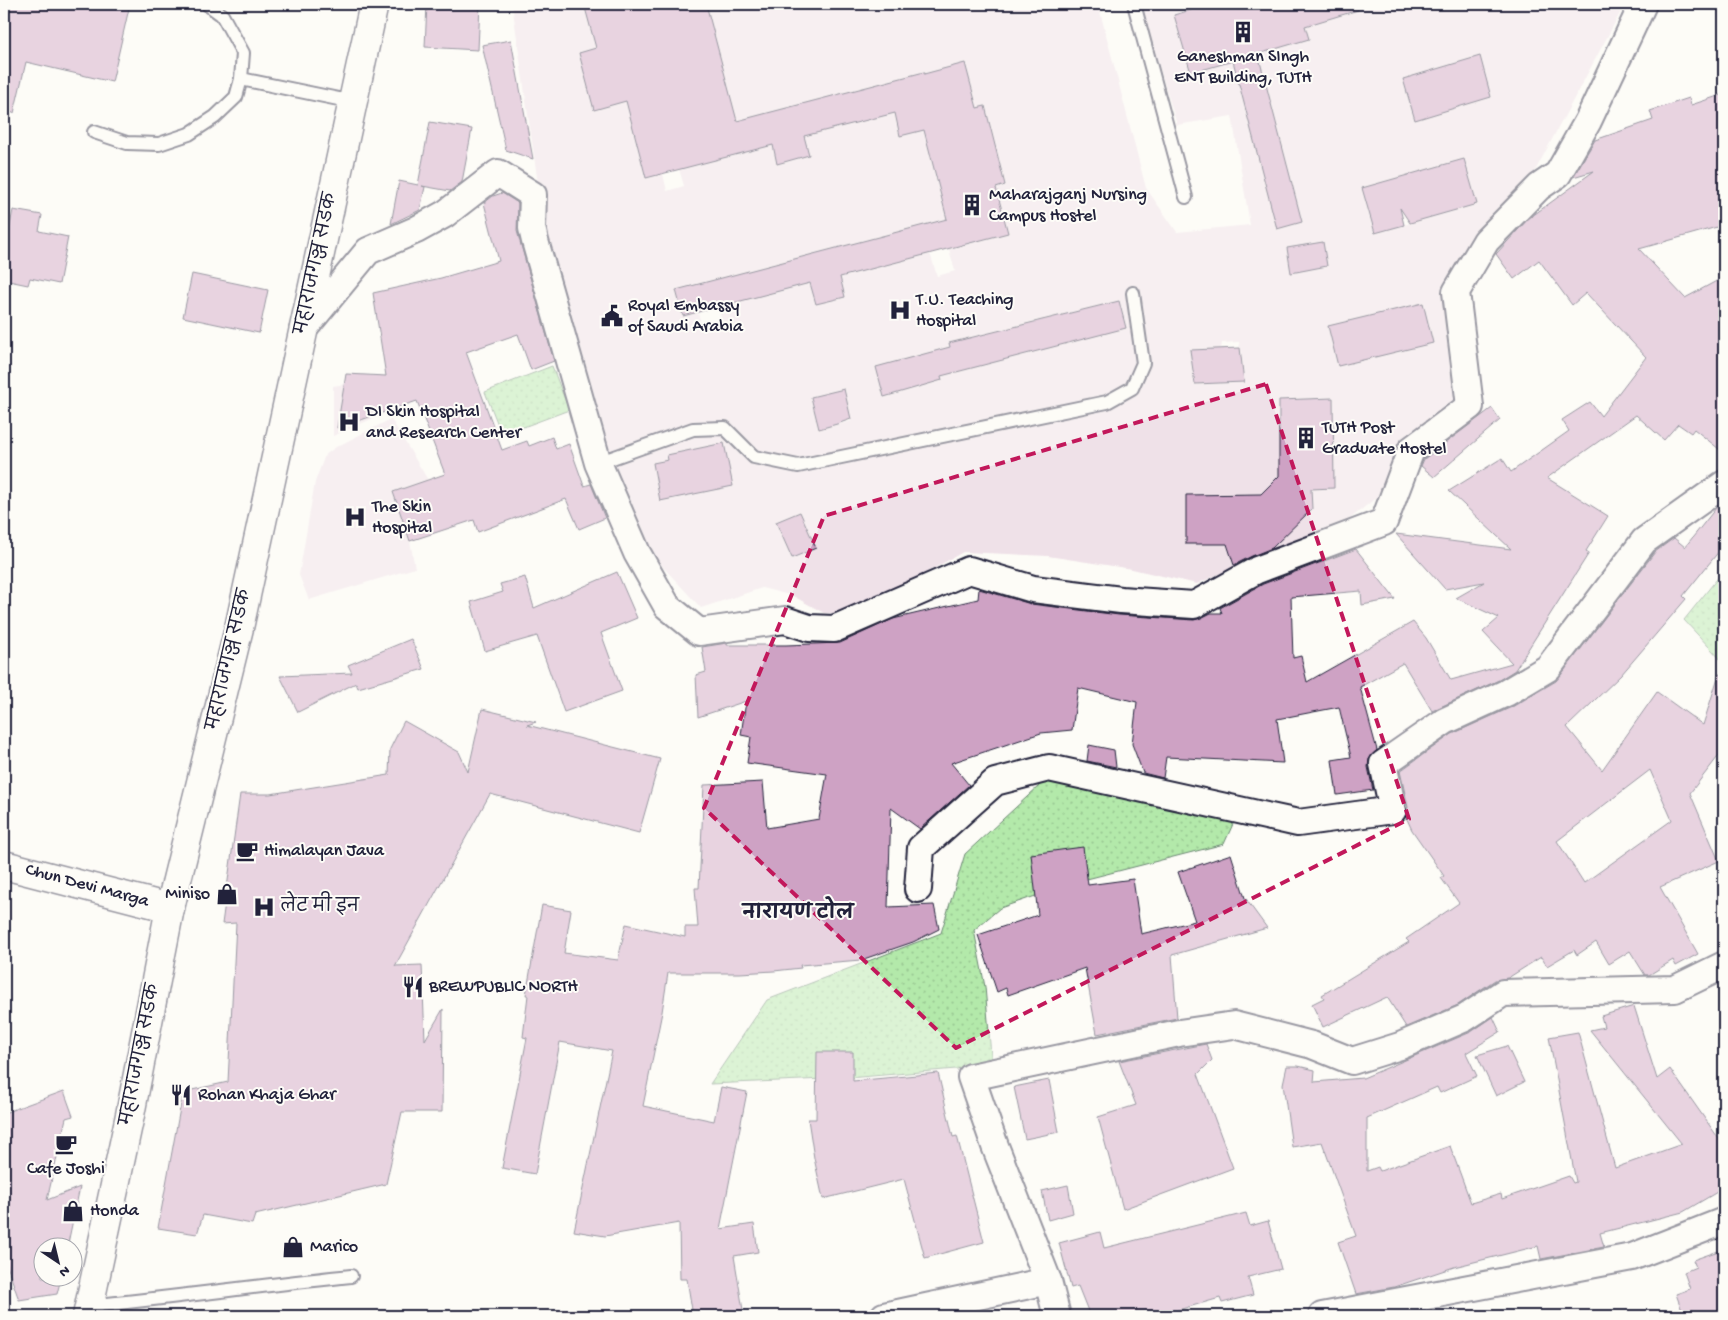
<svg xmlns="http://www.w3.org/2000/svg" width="1728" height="1320" viewBox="0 0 1728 1320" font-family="'Gochi Hand','Playpen Sans Deva',sans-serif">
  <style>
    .built { fill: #efe1e8; fill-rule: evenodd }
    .grass { fill: url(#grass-dots); stroke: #6a8672 }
    .building { fill: #cea2c4; stroke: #22223b; fill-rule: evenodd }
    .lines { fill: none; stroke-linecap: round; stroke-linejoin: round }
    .service-casing { stroke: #22223b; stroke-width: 16 }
    .minor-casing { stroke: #22223b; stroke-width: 30 }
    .tertiary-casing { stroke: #22223b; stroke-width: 31 }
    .primary-casing { stroke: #22223b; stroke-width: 31 }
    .service { stroke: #fdfcf7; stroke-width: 12 }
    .minor { stroke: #fdfcf7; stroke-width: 26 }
    .tertiary { stroke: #fdfcf7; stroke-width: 28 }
    .primary { stroke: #fdfcf7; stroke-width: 28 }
    .marked { fill: none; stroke: #c2185b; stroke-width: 4; stroke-dasharray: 10 6; stroke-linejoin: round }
    .labels { text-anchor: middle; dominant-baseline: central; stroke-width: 4; stroke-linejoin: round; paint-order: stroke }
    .poi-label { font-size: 18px; fill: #22223b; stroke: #fdfcf7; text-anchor: start }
    .street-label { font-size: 18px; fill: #22223b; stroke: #fdfcf7 }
    .neighbourhood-label { font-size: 19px; font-weight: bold; fill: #22223b; stroke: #fdfcf7 }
  </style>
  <defs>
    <pattern id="grass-dots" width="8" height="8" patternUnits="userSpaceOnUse" patternTransform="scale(1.25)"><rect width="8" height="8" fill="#b3e9aa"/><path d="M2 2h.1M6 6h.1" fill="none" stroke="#9ac893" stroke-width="1.8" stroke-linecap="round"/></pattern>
  </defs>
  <rect width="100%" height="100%" fill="#fdfcf7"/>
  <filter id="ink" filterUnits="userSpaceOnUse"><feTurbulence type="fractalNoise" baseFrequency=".02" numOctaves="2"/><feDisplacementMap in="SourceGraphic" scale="10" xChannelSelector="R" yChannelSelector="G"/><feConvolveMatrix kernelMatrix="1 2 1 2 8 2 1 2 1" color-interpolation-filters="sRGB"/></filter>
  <g filter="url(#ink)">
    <g class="built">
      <path d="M512,4H657L660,15L704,4H1098L1146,188L1177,232L1250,225L1232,116L1177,125L1140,4H1211L1174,15L1191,73L1308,39L1305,26L1333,18L1332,12L1361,4H1625L1535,171L1479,239L1451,288L1460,372L1454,410L1398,452L1377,497L1330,535L1256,557L1197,584L1132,569L1048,556L963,552L852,614L824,613L793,596L762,588L701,608L650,553L606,451L571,331L546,228L537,177ZM1479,56L1491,97L1415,120L1403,79ZM965,63L977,108L985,106L1005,185L996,188L1008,233L949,249L955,271L937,276L930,253L840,277L844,297L816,304L810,283L718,307L723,326L703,331L698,313L683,316L676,290L947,219L924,130L901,136L895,113L804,136L809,155L778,164L773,145L679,169L684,186L667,191L663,174L638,147L923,72L924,74ZM1268,91L1302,222L1278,229L1243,97ZM1464,159L1477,204L1375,233L1362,188ZM1323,242L1327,266L1292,273L1287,248ZM1119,301L1126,327L1050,346L1044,319ZM1038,320L1045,349L957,372L950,343ZM1239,342L1242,364L1228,367L1230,383L1195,384L1190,351L1221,349L1222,343ZM844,390L851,421L819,429L811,397ZM1333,398L1311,489V509L1280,520L1279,543L1186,544V495L1261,494L1279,476V400ZM800,512L816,548L792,558L776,522Z"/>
      <path d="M376,379L399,407L333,436V386Z"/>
      <path d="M391,419L428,480L393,492L410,541L415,568L309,600L299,575L315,482L325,455L336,447Z"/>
    </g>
    <g class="grass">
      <path d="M552,366L569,410L502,435L485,392Z"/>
      <path d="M1721,574L1724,578V663L1684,620Z"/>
      <path d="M1052,774L1242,804L1224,844L1083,880L1000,908L974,930L985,987L992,1066L848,1078L710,1084L767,1000L941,933L965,854Z"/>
    </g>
    <g class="building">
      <path d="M4,4H130L112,82L26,62L14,113L4,112Z"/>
      <path d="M427,4H480L478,50L425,47Z"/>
      <path d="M584,4H706L737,121L924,72V74L965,63L977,108L985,106L1005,185L996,188L1008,233L840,277L845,297L816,304L810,283L683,316L676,290L947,219L924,130L900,136L895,113L804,136L809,155L777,164L773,145L646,178L626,101L594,110L579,53L596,48Z"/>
      <path d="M1211,4H1357L1358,10L1305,26L1309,39L1258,54L1302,222L1277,229L1233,61L1191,73L1174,15Z"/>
      <path d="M511,40L533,159L506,150L482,45Z"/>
      <path d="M1480,56L1491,97L1415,120L1403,79Z"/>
      <path d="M1724,94V225L1639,249L1685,298L1724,277V453L1694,429L1691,433L1678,424L1664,440L1636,415L1547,478L1608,516L1586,551L1589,553L1515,670L1499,680L1432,711L1403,663L1360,687L1377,750L1369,759L1368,767L1373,790L1337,795L1332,760L1351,757L1339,707L1277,719L1283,763L1166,757L1163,778L1143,773L1132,744L1137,702L1078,688L1072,730L1041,733L951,763L969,785L920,829L891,808L888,907L934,905L939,929L913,942L861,960L800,965L801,968L774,971L740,973H668L662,1012L643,1106L714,1121L721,1087L747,1092L720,1229L754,1224L758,1252L734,1256L744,1316H693L687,1279H680L679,1223L605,1236L574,1231L612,1051L560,1042L535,1174L502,1168L527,1038L523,1037L528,995H526L542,905L571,910L564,953L618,960L626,924L685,937V927H698L695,888H699L704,785L763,782L767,828L819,819L827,774L747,763L751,737L741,735L746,701L698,717L696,675L706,672L702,647L727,643V645H786L840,643L893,619L978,599L979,589L1031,604L1119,615L1194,620L1201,618L1211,613H1222L1220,608L1263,584L1356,549L1395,599L1362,605L1361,591L1291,597L1293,658L1301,656L1307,682L1413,622L1426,638L1451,680L1512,663L1483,632L1499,618L1456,598L1484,582L1445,589L1396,534L1511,549L1449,491L1502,458L1511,472L1569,431L1562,420L1590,402L1601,416L1646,357L1586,293L1572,305L1539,260L1514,279L1496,254L1528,219L1594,171L1573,177L1595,140L1653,120L1650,111L1689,98L1691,105Z"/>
      <path d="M430,122L472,129L462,182L450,191L422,186L425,187L420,210L391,224L399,181L418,185Z"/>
      <path d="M1464,159L1477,204L1410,223L1400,208L1404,225L1375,233L1362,188Z"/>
      <path d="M502,193L518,203L517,231L554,361L531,370L518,334L466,352L502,450L527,441L529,446L552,437L556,449L569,444L584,486L591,484L605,518L579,529L566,499L478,532L474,520L410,541L393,492L445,474L417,401L337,428L346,374L386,376L373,293L441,278L499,261L484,203L493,196Z"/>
      <path d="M13,210L42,215L39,231L68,237L59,284L30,278L28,285L4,280V257Z"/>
      <path d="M1323,242L1327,266L1291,273L1287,248Z"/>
      <path d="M192,274L268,290L259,333L183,317Z"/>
      <path d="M1119,301L1126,328L941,376L942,380L884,397L876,367L950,347L949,343Z"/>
      <path d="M1423,303L1433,343L1338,366L1328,326Z"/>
      <path d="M1240,348L1244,382L1195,384L1190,350Z"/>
      <path d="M844,389L851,419L837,424L819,429L811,397Z"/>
      <path d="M1333,398L1334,488L1311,489L1312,509L1272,548L1252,556L1234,565L1227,544H1186V495L1261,494L1279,476V400Z"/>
      <path d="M1492,408L1500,420L1434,477L1421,466L1424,459Z"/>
      <path d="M724,443L733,486L660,501L653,463L668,460L667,455Z"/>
      <path d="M1724,502V545L1683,596L1686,599L1621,675L1567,727L1602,770L1657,692L1703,725L1719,674L1724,675V749L1690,793L1719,861L1660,887L1698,954L1676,966L1673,960L1649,975H1645L1630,951L1609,964L1596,942L1577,955L1574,950L1547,966L1541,957L1508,978L1495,980L1458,1005L1406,1027L1387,997L1323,1027L1312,1004L1324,998L1322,995L1409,942L1406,939L1459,903L1441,878L1444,876L1412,830L1406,817L1408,807L1400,771L1452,734L1512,707L1556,681L1655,552L1674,538L1685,547L1716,508ZM1650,770L1672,820L1584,883L1557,841Z"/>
      <path d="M800,512L816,548L792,558L776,522Z"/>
      <path d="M617,572L637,618L601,633L622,691L564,712L537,636L485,651L471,602L503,592L500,584L525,577L534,608Z"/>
      <path d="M411,639L424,669L358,688L356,683L298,712L280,676L352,673L348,665Z"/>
      <path d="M482,709L536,722L527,725L660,759L639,833L490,794L395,966L422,965L425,1040L443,1009L442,1112H402L386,1184L255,1215L252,1224L203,1215L197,1234L158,1228L183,1092L228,1082L236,923L222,924L240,794H270L389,775L390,749L404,721L459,752L468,772Z"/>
      <path d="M1089,745L1114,750L1116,767L1087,761Z"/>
      <path d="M1083,847L1088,885L1133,879L1141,934L1195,921L1178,872L1231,854L1245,898L1267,928L1172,955L1177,1018L1097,1034L1085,968L1008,995L1006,988L997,992L978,935L1038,915L1031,854Z"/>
      <path d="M1634,1006L1657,1079L1670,1069L1724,1146V1188L1683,1212L1600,1233L1604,1247L1541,1259L1538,1246L1454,1267L1394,1287L1356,1294L1338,1242L1356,1236L1322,1142L1292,1147L1283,1084L1287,1066H1298L1315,1070L1314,1082L1363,1078L1471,1032L1493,1017L1500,1032L1466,1053L1477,1076L1440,1093L1437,1087L1367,1118V1171L1378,1167L1380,1171L1450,1146L1471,1203L1501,1194L1502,1199L1569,1176L1573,1183L1576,1182L1549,1037L1578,1032L1615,1168L1682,1144L1590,1030L1604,1027L1601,1016Z"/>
      <path d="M1206,1044L1212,1060L1198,1074L1233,1168L1123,1209L1098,1117L1136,1105L1119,1061Z"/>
      <path d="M1507,1046L1524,1082L1496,1096L1477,1055Z"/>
      <path d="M817,1052H853V1081L938,1073L953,1137L957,1136L984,1242L925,1258L904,1179L823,1199L814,1158L808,1119H816Z"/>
      <path d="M1049,1080L1059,1132L1025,1139L1014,1087Z"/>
      <path d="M64,1091L73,1116L66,1118L47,1200L80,1187L67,1248H42V1278H61L57,1294L19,1300L4,1257V1113Z"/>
      <path d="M1068,1185L1073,1213L1048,1220L1042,1191Z"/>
      <path d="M1246,1213L1250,1226L1268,1221L1281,1269L1248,1277L1253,1295L1222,1303L1220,1298L1157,1316H1090L1078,1286L1071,1288L1059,1243L1100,1232L1104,1248Z"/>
      <path d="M1724,1249V1316H1684L1676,1294L1690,1289L1684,1272L1696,1267L1693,1260Z"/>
    </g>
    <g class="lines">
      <g class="service-casing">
        <g id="service">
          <path d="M1134,4L1186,197"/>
          <path d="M241,79L353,102"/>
          <path d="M94,132L127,143L159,144L189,134L215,117L236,97L241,79L243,53L222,15L207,4"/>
          <path d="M598,463L693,429L725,428L754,457L798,466L1107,402L1132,388L1143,363L1133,293"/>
          <path d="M89,1306C177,1297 264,1285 351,1276"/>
        </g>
      </g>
      <g class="minor-casing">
        <g id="minor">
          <path d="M303,330L368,251L416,230L445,214L498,173L533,195L532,228L535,241L598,463L637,553L667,606L699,632L785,620L809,628L834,629L969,570L1033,589L1121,600L1194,605L1257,570L1384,522L1411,450L1470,406L1456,292L1486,241L1539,187L1558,174L1588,121L1643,4"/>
          <path d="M918,889L921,848L995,782L1049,768L1298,823L1393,810L1383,764L1445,721L1506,693L1548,668L1644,541L1724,484"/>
          <path d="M884,1316L1048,1281"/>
          <path d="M1057,1316L1048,1281L995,1146L971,1077L1179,1033L1234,1025L1312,1045L1352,1061L1400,1046L1465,1018L1503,993L1675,989L1724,965"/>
          <path d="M1322,1316L1632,1257L1724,1221"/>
        </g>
      </g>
      <g class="tertiary-casing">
        <path id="tertiary" d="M4,865L170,908"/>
      </g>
      <g class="primary-casing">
        <path id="primary" d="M87,1316L130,1115L170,908L239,628L374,4"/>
      </g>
      <use href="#service" class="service"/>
      <use href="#minor" class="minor"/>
      <use href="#tertiary" class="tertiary"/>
      <use href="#primary" class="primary"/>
    </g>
  </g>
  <path d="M0 0H1728V1320H0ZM1266,384L1409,819L956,1048L704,808L824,516Z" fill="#fdfcf7" fill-opacity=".55" fill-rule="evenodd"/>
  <path class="marked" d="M1266,384L1409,819L956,1048L704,808L824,516Z"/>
  <defs>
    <g id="building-bare" transform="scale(1.725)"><path d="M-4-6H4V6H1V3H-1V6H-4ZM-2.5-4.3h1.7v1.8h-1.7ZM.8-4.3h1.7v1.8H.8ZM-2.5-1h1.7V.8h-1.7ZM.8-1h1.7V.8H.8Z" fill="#22223b" stroke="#fdfcf7" stroke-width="2.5" paint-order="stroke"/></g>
    <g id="hospital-bare" transform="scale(1.725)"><path d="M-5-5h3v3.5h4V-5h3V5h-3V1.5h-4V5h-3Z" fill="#22223b" stroke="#fdfcf7" stroke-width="2.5" paint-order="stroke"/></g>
    <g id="civic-bare" transform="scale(1.725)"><path d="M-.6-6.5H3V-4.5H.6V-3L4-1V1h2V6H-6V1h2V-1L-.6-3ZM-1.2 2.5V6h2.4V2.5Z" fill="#22223b" stroke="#fdfcf7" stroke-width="2.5" paint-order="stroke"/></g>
    <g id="cafe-bare" transform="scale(1.725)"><path d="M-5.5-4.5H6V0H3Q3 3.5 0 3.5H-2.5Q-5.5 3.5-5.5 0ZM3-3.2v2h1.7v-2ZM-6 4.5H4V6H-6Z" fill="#22223b" stroke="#fdfcf7" stroke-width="2.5" paint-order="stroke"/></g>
    <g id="shop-bare" transform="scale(1.725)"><path d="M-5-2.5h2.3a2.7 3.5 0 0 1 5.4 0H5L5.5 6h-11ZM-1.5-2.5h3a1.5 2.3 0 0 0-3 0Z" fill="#22223b" stroke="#fdfcf7" stroke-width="2.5" paint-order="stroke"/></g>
    <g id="restaurant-bare" transform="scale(1.725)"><path d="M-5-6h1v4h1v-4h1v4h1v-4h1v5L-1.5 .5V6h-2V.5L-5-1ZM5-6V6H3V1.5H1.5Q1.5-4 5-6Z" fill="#22223b" stroke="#fdfcf7" stroke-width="2.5" paint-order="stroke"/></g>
  </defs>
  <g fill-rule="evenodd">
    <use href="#building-bare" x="1243" y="32"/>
    <use href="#building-bare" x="972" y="205"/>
    <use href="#hospital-bare" x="900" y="310"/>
    <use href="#civic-bare" x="612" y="316"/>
    <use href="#hospital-bare" x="349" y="422"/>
    <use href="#building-bare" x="1306" y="438"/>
    <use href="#hospital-bare" x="355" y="517"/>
    <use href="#cafe-bare" x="247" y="851"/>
    <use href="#shop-bare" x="227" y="894"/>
    <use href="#hospital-bare" x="264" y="907"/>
    <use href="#restaurant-bare" x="413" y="987"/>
    <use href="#restaurant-bare" x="181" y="1095"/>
    <use href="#cafe-bare" x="66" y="1144"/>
    <use href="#shop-bare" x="73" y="1211"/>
    <use href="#shop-bare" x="293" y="1247"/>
  </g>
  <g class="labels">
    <g class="poi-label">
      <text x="1243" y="57" text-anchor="middle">Ganeshman SIngh<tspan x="1243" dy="21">ENT Building, TUTH</tspan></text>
      <text x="989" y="195">Maharajganj Nursing<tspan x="989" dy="21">Campus Hostel</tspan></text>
      <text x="916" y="300">T.U. Teaching<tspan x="916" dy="21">Hospital</tspan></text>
      <text x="628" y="306">Royal Embassy<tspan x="628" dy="21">of Saudi Arabia</tspan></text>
      <text x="366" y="412">DI Skin Hospital<tspan x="366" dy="21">and Research Center</tspan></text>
      <text x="1322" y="428">TUTH Post<tspan x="1322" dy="21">Graduate Hostel</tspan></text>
      <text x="372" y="507">The Skin<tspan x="372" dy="21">Hospital</tspan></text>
      <text x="264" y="851">Himalayan Java</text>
      <text x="210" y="894" text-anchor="end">Miniso</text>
      <text x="280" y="907">लेट मी इन</text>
      <text x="429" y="987">BREWPUBLIC NORTH</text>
      <text x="198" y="1095">Rohan Khaja Ghar</text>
      <text x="66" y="1169" text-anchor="middle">Cafe Joshi</text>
      <text x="90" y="1211">Honda</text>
      <text x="310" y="1247">Marico</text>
    </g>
    <g class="street-label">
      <text transform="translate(317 264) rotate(-78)">महाराजगञ्ज सडक</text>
      <text transform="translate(230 660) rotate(-77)">महाराजगञ्ज सडक</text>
      <text transform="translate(87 886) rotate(15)">Chun Devi Marga</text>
      <text transform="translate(141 1055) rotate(-79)">महाराजगञ्ज सडक</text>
    </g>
    <g class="neighbourhood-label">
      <text x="798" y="914">नारायण टोल</text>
    </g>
  </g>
  <rect width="1728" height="1320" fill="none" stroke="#fdfcf7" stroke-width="20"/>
  <rect x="10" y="10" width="1708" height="1300" fill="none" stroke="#22223b" stroke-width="2" filter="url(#ink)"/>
  <g transform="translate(58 1262) rotate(145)"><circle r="24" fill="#fdfcf7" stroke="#a5a5ac"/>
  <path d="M0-4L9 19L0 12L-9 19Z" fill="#22223b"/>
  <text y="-8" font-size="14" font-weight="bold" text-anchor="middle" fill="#22223b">N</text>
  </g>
</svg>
